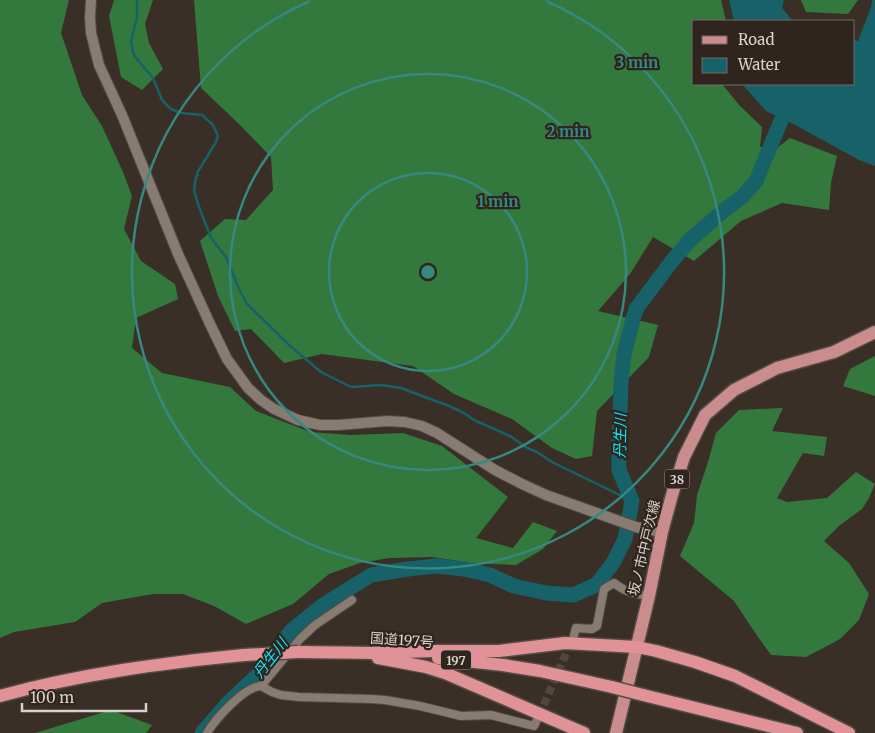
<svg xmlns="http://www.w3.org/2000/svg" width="875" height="733" viewBox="0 0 875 733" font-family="Merriweather,'Noto Sans JP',serif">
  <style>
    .forest { fill: #33793d }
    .water { fill: #176168 }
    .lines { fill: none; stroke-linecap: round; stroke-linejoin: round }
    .stream { stroke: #176168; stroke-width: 2.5 }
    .river { stroke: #176168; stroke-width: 15 }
    .minor-tunnel { stroke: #514740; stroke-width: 8; stroke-dasharray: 8 4; stroke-linecap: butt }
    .minor-casing { stroke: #544b45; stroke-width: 10 }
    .tertiary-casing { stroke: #544b45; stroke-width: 12 }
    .primary-casing { stroke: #544b45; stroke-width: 15 }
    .trunk-casing { stroke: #544b45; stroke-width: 15 }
    .minor { stroke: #877b72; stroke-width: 8 }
    .tertiary { stroke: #877b72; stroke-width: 10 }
    .primary { stroke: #ca8c8d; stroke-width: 12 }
    .trunk { stroke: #e09296; stroke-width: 12 }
    .trunk-bridge-casing { stroke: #544b45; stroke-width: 15; stroke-linecap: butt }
    .trunk-bridge { stroke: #e09296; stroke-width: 12 }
    .ring { fill: none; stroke: #378881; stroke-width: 2.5 }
    .labels { text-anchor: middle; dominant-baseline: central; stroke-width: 4.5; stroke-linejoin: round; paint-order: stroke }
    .shield { fill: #2f251e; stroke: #a59d98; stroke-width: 1 }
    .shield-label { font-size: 12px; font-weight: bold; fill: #d8d1cc }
    .street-label { font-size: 14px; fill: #d8d1cc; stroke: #2f251e }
    .water-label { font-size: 15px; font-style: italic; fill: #0aeafd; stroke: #2f251e }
    .centre { fill: #378881; stroke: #2f251e; stroke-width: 2.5 }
    .ring-label { font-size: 15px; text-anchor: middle; font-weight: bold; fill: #378881; stroke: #2f251e; stroke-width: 4.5; stroke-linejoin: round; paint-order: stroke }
  </style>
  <rect width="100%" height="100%" fill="#392f27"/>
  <g class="forest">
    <path d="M0,0H69L61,33L82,95L102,126L123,172L132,196L124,229L141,261L175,284L178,299L136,318L132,348L162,373L230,387L256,411L310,432L351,435L403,433L442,446L508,497L476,538L513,548L533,522L557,531L543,549L516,565L471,563L432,557L389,558L360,563L329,574L293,604L246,624L214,606L183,594H153L102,603L75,622L14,632L0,638Z"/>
    <path d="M114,0H153L145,24L149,43L163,69L142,90L121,77L109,16Z"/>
    <path d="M194,0H721L726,21H694V84H722L740,106L762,127L760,147L777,148L790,138L837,156L831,183L829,210L782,203L741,221L694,261L653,237L630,274L598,311L658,325L649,357L597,411L592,456L576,459L552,448L512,419L454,394L413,366L322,354L284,363L251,329L235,331L218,296L200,241L225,219L246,220L273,190L271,157L239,124L201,88Z"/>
    <path d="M801,0H858L848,14L806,12Z"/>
    <path d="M875,356V396L843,386L850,369Z"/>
    <path d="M783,408L772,431L827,437L824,456L803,453L777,498L787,502L827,498L856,472L875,484L869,498L862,509L840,525L824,541L849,563L869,594L859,620L840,639L806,657L771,655L756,634L734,601L680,556L694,523L697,495L708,462L716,433L739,410Z"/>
    <path d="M111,710L152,725L146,733H35Z"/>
  </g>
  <g class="water">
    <path d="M729,0H784L782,8L793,21H734Z"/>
    <path d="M872,0H875V166L859,160L797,126L766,111L742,84H854V40L858,41L871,7Z"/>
  </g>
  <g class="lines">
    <path class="stream" d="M137,0V17L131,41L133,53L136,58L153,78L162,100L171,109L181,113L202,115L213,125L218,136L216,142L197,173L198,175L196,177L194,190L198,204L211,238L226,257L239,289L247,304L288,344L321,372L351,387L381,385L401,388L449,406L464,413L474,420L510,436L527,448L537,452L552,462L632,501"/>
    <path class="river" d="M202,733L229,702L261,672L291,631L323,605L371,575L408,569L437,566L464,569L490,575L514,586L546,593L573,595L596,585L613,563L625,539L632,501L619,470V444L621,383L624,354L634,315L636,311V309L672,261L690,240L722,212L742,197L756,181L785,111L796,107"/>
    <path class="minor-tunnel" d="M539,716L571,642"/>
    <g class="minor-casing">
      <g id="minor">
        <path d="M574,635L576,628L592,629L597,626L604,589L614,583C627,593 633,593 649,596"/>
        <path d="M261,686L272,692L281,695L299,697L371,699L385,700L420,706L461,716L491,715L534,726L537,720"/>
        <path d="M207,733C216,718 244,687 261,686L300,639L315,625L352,600"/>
      </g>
    </g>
    <g class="tertiary-casing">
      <path id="tertiary" d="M91,0L90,18L91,33L99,65L122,115L178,254L210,324L227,359L248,388L261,400L274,409L298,420L320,425H339L387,421L405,422L422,426L437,433L495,470L522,484L546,495L636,527L662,532"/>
    </g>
    <g class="primary-casing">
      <path id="primary" d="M616,733L649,596L662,532L672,495L684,457L705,415L734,390L777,368L834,352L875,332"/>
    </g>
    <g class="trunk-casing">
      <g id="trunk">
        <path d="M298,652L378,653"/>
        <path d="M370,653L434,651H499L565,643L637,647L656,651L695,662L735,676L849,733"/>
        <path d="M378,658L426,667L445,673L584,733"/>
        <path d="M438,658L503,665L540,671L612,687"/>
        <path d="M643,695L797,733"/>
        <path d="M0,696C80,674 162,663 244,655"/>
      </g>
    </g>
    <use href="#minor" class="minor"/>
    <use href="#tertiary" class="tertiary"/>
    <use href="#primary" class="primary"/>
    <use href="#trunk" class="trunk"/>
    <g class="trunk-bridge-casing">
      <g id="trunk-bridge">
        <path d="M244,655L298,652"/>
        <path d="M612,687L643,695"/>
      </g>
    </g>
    <use href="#trunk-bridge" class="trunk-bridge"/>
  </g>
  <g class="ring">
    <circle cx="428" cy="272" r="99"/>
    <circle cx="428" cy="272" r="198"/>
    <path d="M546 1A296 296 0 1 1 310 1"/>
  </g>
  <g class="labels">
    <g class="shield">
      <rect x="664.5" y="469.5" width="25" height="19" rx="4"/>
      <rect x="441" y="650.5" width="30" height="19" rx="4"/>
    </g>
    <g class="shield-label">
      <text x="677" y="479">38</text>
      <text x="456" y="660">197</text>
    </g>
    <g class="street-label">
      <text transform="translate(644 548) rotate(-77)">坂ノ市中戸次線</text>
      <text transform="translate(402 640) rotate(4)">国道197号</text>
    </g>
    <g class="water-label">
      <text transform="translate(620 436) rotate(-89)">丹生川</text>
      <text transform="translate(270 658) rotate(-52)">丹生川</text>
    </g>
  </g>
  <circle cx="428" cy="272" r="8" class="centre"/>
  <g class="ring-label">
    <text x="637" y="68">3 min</text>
    <text x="568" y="137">2 min</text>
    <text x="498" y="207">1 min</text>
  </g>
  <rect x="692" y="20" width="162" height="65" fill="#2f251e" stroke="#736a64"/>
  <rect x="702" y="36" width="25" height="8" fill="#ca8c8d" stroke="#736a64"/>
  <text x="738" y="45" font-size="15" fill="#d8d1cc">Road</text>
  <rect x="702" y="58" width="25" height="15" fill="#176168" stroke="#736a64"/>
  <text x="738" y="70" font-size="15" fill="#d8d1cc">Water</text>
  <path d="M22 703v8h124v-8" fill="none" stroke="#d8d1cc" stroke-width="2.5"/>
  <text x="30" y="703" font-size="15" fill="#d8d1cc" stroke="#2f251e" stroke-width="4" paint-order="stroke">100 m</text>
</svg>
